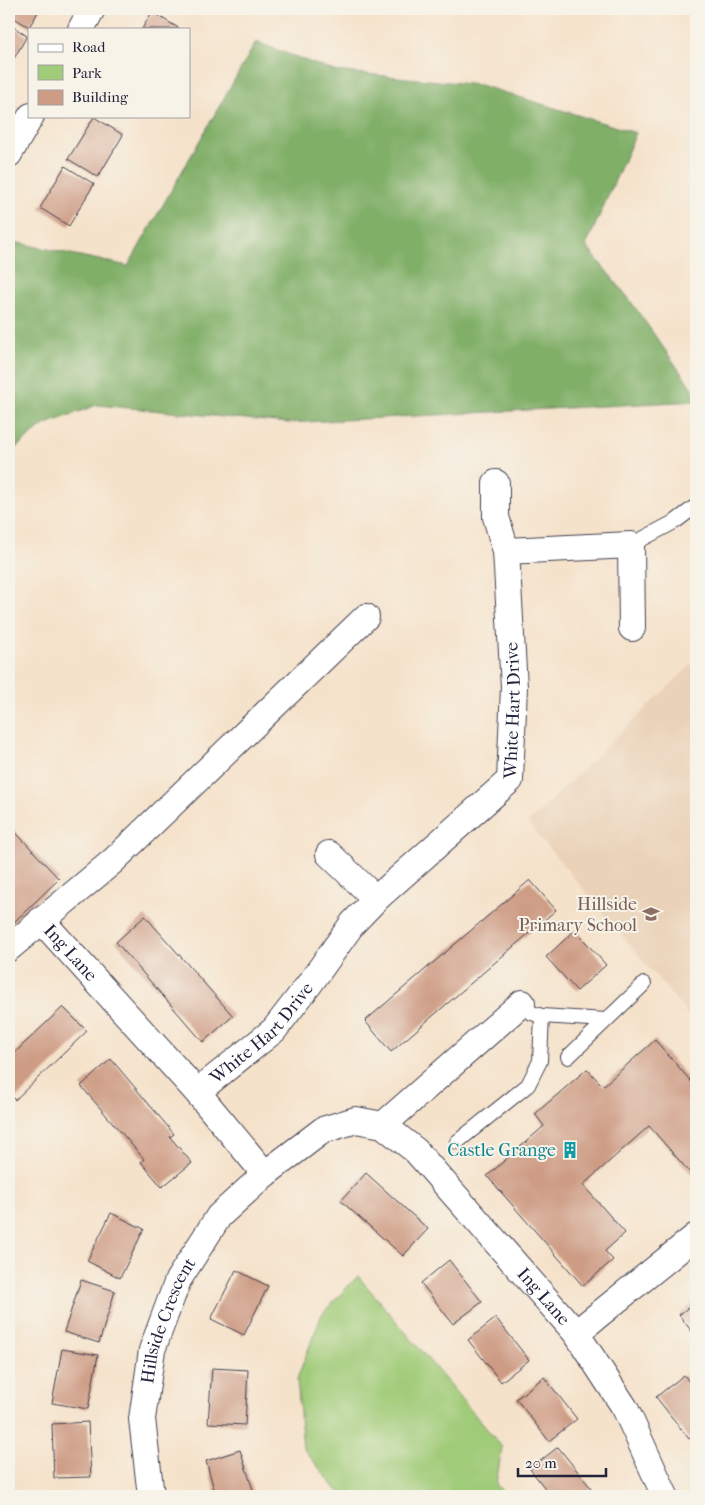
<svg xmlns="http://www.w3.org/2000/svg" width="705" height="1505" viewBox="0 0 705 1505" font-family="'IM FELL French Canon',serif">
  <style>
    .built { fill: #ead2b8 }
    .green { fill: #a0cb78; stroke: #61765a }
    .forest { fill: #80af68; stroke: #516852 }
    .building { fill: #ce9c85 }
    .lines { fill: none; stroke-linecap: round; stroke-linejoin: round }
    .service-casing { stroke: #423f50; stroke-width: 16 }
    .minor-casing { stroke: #423f50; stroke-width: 28 }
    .service { stroke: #fff; stroke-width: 14 }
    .minor { stroke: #fff; stroke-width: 26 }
    .labels { text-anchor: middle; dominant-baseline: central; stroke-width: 4; stroke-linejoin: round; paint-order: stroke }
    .street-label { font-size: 18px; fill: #22223b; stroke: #f7f3e8 }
    .education-label { font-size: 18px; fill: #785e54; stroke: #f7f3e8; text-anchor: end }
    .culture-label { font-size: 18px; fill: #0d838f; stroke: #f7f3e8; text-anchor: end }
  </style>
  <rect width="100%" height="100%" fill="#f7f3e8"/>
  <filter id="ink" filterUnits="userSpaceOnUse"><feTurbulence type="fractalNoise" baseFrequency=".02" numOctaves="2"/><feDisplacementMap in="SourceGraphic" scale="10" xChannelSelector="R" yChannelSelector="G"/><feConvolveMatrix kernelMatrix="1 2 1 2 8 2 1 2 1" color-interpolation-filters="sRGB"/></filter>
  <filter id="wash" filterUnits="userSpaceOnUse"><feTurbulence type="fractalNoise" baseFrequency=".0096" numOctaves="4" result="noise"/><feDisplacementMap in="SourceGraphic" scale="20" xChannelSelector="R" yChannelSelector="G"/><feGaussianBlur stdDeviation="1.12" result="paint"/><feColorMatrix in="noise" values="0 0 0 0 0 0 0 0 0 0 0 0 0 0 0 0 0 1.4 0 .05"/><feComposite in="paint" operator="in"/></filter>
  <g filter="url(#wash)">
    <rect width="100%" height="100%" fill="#f5e2ca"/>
    <path class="built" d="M696,660V1024L528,823Z"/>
    <path class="green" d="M358,1276L502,1447L496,1484L506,1496H342L303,1448L297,1379L322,1314Z"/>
    <path class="forest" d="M256,42L334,71L480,85L636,133L586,246L627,296L696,394V401L288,423L97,405L44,425L9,453V241L128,266Z"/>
    <g id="blocks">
      <g class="building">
        <path d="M9,9H40L29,27L9,15Z"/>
        <path d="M152,12L180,29H142Z"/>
        <path d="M9,24L27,36L9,67Z"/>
        <path d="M94,117L123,135L98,177L68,159Z"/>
        <path d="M65,166L94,184L69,226L40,208Z"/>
        <path d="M9,825L59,879L9,927Z"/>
        <path d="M530,880L556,910L391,1052L365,1021Z"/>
        <path d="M145,916L233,1016L203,1042L116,942Z"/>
        <path d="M575,930L606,965L577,991L546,957Z"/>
        <path d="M63,1007L87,1031L15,1100L9,1094V1058Z"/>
        <path d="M655,1040L696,1087V1173L693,1176L649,1126L583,1185L625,1233L605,1251L613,1260L583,1286L487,1176L544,1126L535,1114L587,1069L603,1086Z"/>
        <path d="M111,1059L174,1134L170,1137L192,1163L162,1187L141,1162L144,1159L81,1086Z"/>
        <path d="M366,1173L428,1229L403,1256L341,1201Z"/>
        <path d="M111,1213L144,1229L120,1278L87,1261Z"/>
        <path d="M449,1260L482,1302L453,1324L421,1283Z"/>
        <path d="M236,1270L268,1286L244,1335L211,1319Z"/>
        <path d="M81,1280L115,1291L99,1343L64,1332Z"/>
        <path d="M696,1301V1337L679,1315Z"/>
        <path d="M496,1318L529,1360L501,1382L468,1340Z"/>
        <path d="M62,1349L98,1355L88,1409L52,1403Z"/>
        <path d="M212,1368L248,1370L245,1425L208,1423Z"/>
        <path d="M684,1375L696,1391V1433L689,1439L656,1397Z"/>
        <path d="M544,1377L577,1419L549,1441L516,1399Z"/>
        <path d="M88,1422L91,1477L54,1478L52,1424Z"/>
        <path d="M558,1447L591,1488L580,1496H551L530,1469Z"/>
        <path d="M240,1450L255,1496H216L206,1461Z"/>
      </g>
    </g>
  </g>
  <g filter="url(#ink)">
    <use href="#blocks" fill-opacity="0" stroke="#423f50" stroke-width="1"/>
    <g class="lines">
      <g class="service-casing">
        <g id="service">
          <path d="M631,545L676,521L696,506"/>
          <path d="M522,1003L532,1013L542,1016L606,1020"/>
          <path d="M568,1057L644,984"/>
          <path d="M457,1142L528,1085L540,1061L542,1016"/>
        </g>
      </g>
      <g class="minor-casing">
        <g id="minor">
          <path d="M81,29L92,9"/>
          <path d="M9,154L31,116"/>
          <path d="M506,551L631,545L632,628"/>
          <path d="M329,854L376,899"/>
          <path id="s1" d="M41,920L197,1092L265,1174L323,1130L356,1120L383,1125L416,1151L576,1333L625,1408L665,1496"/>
          <path d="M9,948L113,861L366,617"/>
          <path id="s2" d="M197,1092L274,1030L311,982L353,923L376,899L510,780L514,687L506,551L496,517V483"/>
          <path d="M383,1125L522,1003"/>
          <path d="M576,1333L696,1236"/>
          <path id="s3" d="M151,1496L142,1419L152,1350L178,1280L219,1216L265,1174"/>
        </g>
      </g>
      <use href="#service" class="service"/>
      <use href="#minor" class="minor"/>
    </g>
  </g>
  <defs>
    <g id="school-bare" transform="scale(1.35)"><path d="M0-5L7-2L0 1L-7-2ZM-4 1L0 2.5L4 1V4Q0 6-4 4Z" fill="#8d6e63" stroke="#f7f3e8" stroke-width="2.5" paint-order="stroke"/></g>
    <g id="building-bare" transform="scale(1.35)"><path d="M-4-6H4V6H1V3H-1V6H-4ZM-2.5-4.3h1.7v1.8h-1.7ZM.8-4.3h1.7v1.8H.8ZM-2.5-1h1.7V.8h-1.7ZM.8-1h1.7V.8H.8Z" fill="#0f9aa8" stroke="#f7f3e8" stroke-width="2.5" paint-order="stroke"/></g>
  </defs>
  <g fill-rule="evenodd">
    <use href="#school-bare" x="651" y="914"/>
    <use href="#building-bare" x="570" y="1150"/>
  </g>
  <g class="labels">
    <g class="street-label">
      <text stroke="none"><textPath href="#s2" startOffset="514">White Hart Drive</textPath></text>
      <text stroke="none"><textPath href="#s1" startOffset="44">Ing Lane</textPath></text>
      <text stroke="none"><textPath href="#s2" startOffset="88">White Hart Drive</textPath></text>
      <text stroke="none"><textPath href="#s1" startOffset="709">Ing Lane</textPath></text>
      <text stroke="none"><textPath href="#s3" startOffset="180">Hillside Crescent</textPath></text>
    </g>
    <g class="education-label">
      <text x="637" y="904">Hillside<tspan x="637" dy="21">Primary School</tspan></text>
    </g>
    <g class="culture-label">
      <text x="556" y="1150">Castle Grange</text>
    </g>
  </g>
  <rect width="705" height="1505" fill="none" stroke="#f7f3e8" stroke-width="30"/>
  <rect x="28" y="28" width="162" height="90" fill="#f7f3e8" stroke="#a29fa3"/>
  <rect x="38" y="44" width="25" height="8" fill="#ffffff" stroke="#a29fa3"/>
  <text x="72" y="52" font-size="15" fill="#22223b">Road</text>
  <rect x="38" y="65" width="25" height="15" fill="#a0cb78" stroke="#a29fa3"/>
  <text x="72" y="78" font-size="15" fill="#22223b">Park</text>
  <rect x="38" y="90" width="25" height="15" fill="#ce9c85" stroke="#a29fa3"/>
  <text x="72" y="102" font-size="15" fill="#22223b">Building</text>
  <path d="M518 1468v8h88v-8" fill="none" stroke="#22223b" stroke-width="2.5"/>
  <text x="525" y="1468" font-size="15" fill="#22223b" stroke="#f7f3e8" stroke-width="4" paint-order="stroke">20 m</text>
</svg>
